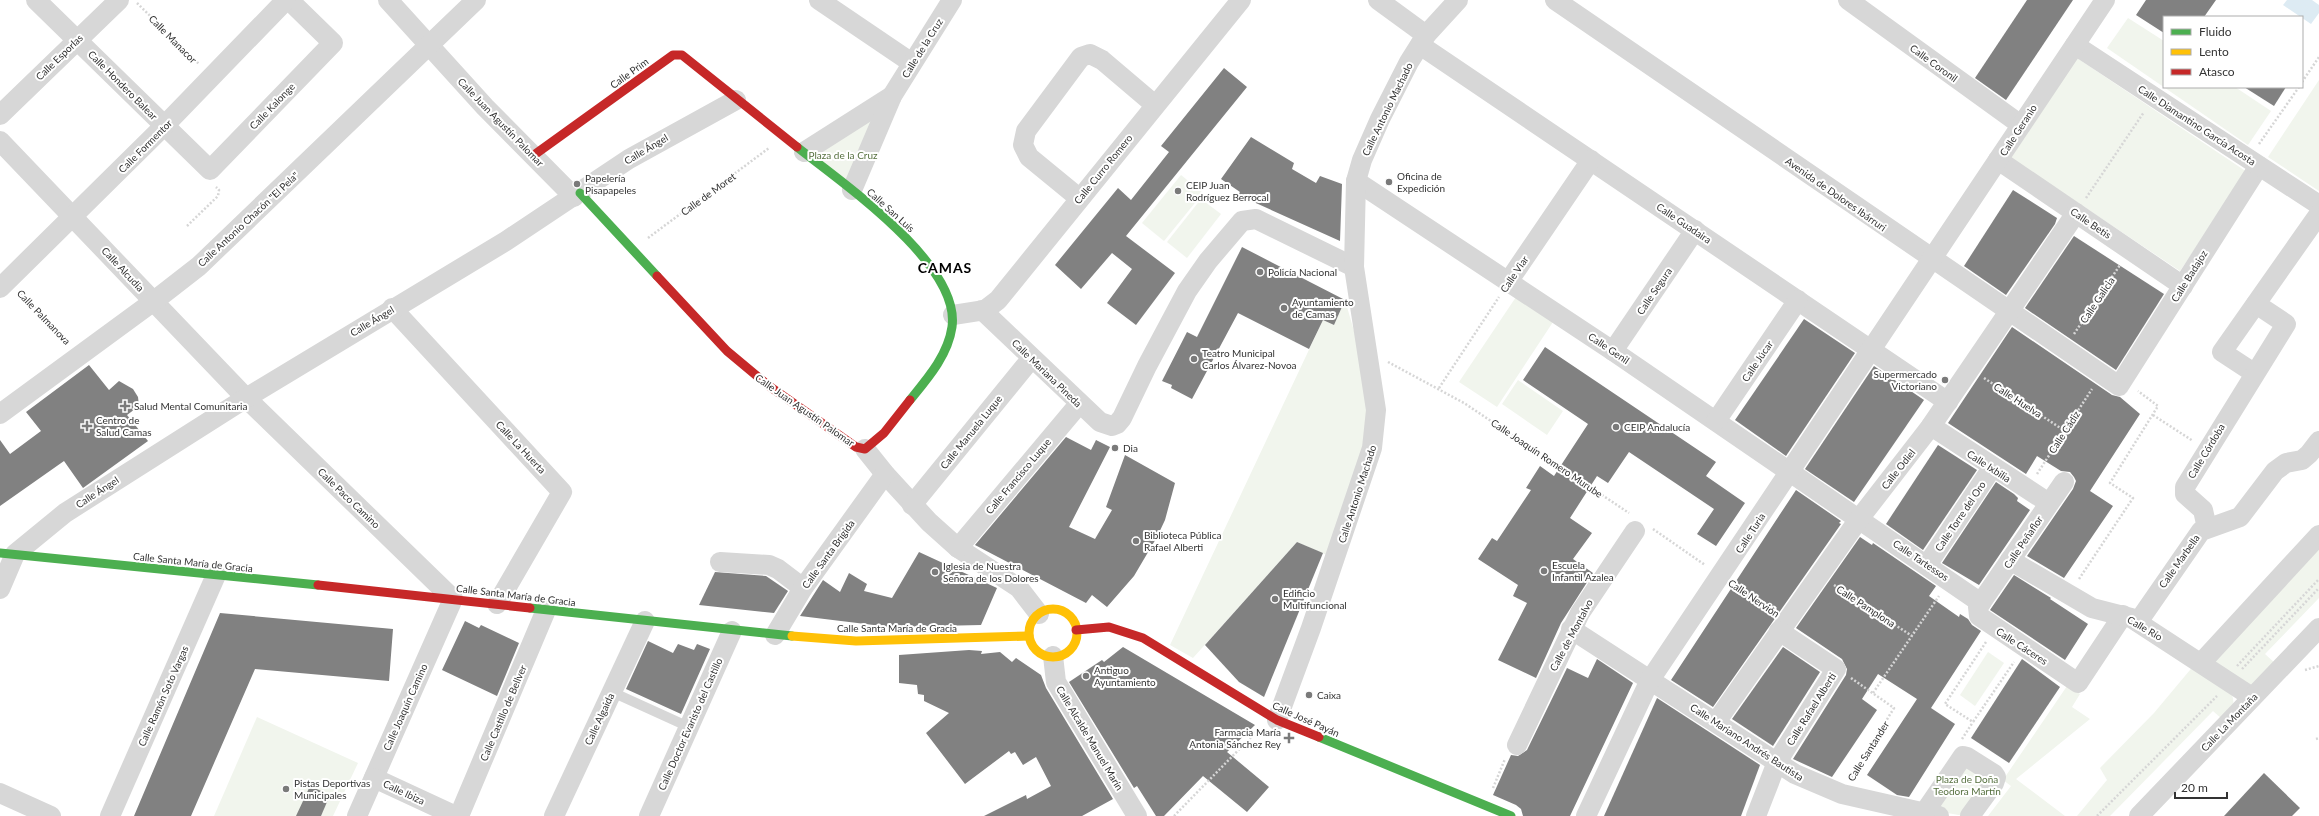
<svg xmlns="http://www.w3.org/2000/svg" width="2319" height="816" viewBox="0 0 2319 816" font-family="Lato,sans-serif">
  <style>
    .green { fill: #f1f5ed }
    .water { fill: #ddebf3 }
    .building { fill: #818181 }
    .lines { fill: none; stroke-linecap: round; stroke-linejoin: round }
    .path { stroke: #d6d6d6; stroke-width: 2.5; stroke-dasharray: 2 2; stroke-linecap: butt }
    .lane { stroke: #d7d7d7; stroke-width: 10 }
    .street { stroke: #d7d7d7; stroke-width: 20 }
    .fast { stroke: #4caf50; stroke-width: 9 }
    .slow { stroke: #ffc107; stroke-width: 9 }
    .jam { stroke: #c62828; stroke-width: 9 }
    .poi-dot { fill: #7a7a7a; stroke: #fff; stroke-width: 1.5 }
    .labels { text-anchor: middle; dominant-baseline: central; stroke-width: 4; stroke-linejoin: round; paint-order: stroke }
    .street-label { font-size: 10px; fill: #333; stroke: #fff }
    .park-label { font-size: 10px; fill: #56703f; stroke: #fff }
    .poi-label { font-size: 10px; fill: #333; stroke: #fff; text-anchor: start }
    .district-label { font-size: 14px; font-weight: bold; letter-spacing: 1px; fill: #000; stroke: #fff }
  </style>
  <rect width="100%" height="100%" fill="#fff"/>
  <g class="green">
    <path d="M2128,18L2164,41V87H2235L2271,111L2248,145L2107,48Z"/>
    <path d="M2077,58L2247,172L2180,271L2011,158Z"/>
    <path d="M2319,80V191L2268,157Z"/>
    <path d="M873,115L849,183L813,153Z"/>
    <path d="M1181,175L1203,193L1164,241L1142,223Z"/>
    <path d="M1201,199L1221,214L1187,258L1167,242Z"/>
    <path d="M1516,297L1553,322L1497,407L1459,382Z"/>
    <path d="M1345,300L1363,362L1368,391L1365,446L1329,556L1297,542L1193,658L1170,645L1323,320L1334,325Z"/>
    <path d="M1518,380L1563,411L1547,435L1502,404Z"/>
    <path d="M2319,543V598L2265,654L2276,664L2253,688L2206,663Z"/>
    <path d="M1988,652L2004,663L1975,706L1960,695Z"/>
    <path d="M2195,664L2232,695C2236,707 2231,711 2222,719L2213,711L2110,816H2077L2107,780L2100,768L2154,713Z"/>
    <path d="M2067,686L2080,694L2072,707L2090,719L2016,779L2065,816H1988L2011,786L2003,780Z"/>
    <path d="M257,717L358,763L333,816H214Z"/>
    <path d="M1963,761L1993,779L1964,816L1931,810Z"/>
  </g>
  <path class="water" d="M2287,0H2312L2319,5V13L2311,24L2283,5Z"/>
  <g class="building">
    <path d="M2027,0H2073L2006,100L1975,78Z"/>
    <path d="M2146,0H2216L2204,17H2164V33L2136,15Z"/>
    <path d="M1224,68L1247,87L1126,236L1175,273L1136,325L1107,303L1132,269L1112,253L1081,289L1055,265L1118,188L1131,200L1169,152L1161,146Z"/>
    <path d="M2244,87H2286L2274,106Z"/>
    <path d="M1251,137L1294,163L1292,169L1316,183L1320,176L1342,184L1340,241L1238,195L1240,192L1221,179Z"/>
    <path d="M2013,190L2057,218L2055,224L2006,295L1964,266Z"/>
    <path d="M2074,236L2164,294L2116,370L2025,308Z"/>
    <path d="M1242,247L1345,300L1334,325L1323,320L1309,349L1238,313L1192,399L1171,388L1172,385L1162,381L1187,332L1197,337Z"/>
    <path d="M1804,319L1855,353L1786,456L1735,420Z"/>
    <path d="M2012,327L2112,395L2120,397L2140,414L2090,491L2113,506L2064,578L2027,556L2073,489L2076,481L2074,477L2070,472L2061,471L2037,456L2026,474L1948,423Z"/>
    <path d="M1545,347L1716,462L1706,476L1745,503L1716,546L1697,534L1714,509L1629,452L1608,483L1597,476L1570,518L1592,533L1573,559L1593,573L1561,623L1536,678L1498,660L1527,603L1513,596L1518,585L1478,559L1492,538L1497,541L1531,490L1526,488L1540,466L1554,476L1588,424L1523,380Z"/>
    <path d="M89,365L109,390L119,381L133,389L138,397L139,406L127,415L148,441L83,488L64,461L0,506V440L10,454L41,431L26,412Z"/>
    <path d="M1874,366L1924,400L1854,502L1805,469Z"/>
    <path d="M1066,437L1091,450L1096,440L1110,447L1069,527L1095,539L1112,510L1106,507L1125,455L1175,483L1165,520L1157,537L1134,576L1107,607L1092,595L1086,603L975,545Z"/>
    <path d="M1938,445L1977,470L1923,550L1886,524Z"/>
    <path d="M1996,482L2014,494L2018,498L2017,501L2030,510L1979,585L1942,563Z"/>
    <path d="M1796,490L1841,521L1839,523L1841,524L1713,707L1671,680Z"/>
    <path d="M1860,537L1872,545L1873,543L1936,586L1929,596L1959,617L1960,614L1968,619L1972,625L1981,631L1931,708L1955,724L1909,797L1897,795L1867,775L1917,699L1878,674L1862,699L1877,710L1832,777L1793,759L1846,675L1847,669L1842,659L1796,628Z"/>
    <path d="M1297,542L1323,553L1264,697L1239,682L1205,645Z"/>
    <path d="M919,552L997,588L981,625L890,627L800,616L823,580L840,592L849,573L867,584L864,591L892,598Z"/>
    <path d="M715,572L766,576L788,591L774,613L699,605Z"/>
    <path d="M2014,575L2051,598L2050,599L2088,624L2065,660L1990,610Z"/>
    <path d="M220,613L393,629L389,681L255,669L191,816H134Z"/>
    <path d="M465,621L479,628L481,625L519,643L497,696L442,670Z"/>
    <path d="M648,641L673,653L678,644L694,650L697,644L710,649L681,714L626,689Z"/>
    <path d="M1123,647L1255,725L1227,752L1269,787L1247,812L1203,776L1164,816H1156L1137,786L1134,788L1069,682L1102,660L1104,662Z"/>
    <path d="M1783,647L1820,672L1773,746L1732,719Z"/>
    <path d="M969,650L982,651L981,654L1000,652L1012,662L1016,658L1041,675L1046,688L1113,799L1082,816H984L1026,795L1027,799L1051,786L1036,757L1023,765L1015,752L1011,754L1009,751L965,784L926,733L949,713L924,701V695L918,694L917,685L899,683V655Z"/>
    <path d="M1597,659L1633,683L1570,816H1523L1521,809L1516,805L1493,795L1511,755L1518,756L1527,750L1567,668L1588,678Z"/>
    <path d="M2022,659L2060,687L2009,763L1971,738Z"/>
    <path d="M1657,698L1760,765L1741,816H1604Z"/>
    <path d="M2264,773L2300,808L2292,816H2224Z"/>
    <path d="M310,786L330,795L321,816H296Z"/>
  </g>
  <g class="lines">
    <g class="path">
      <path d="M137,3L199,64"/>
      <path d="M2302,82L2319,57"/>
      <path d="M2259,144L2299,87"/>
      <path d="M2086,198L2144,112"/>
      <path d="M187,226L218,196L219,190L216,187"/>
      <path d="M648,238L769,148"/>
      <path d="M21,293L68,342"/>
      <path d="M2074,334L2120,265"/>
      <path d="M1388,362L1464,403L1629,513"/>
      <path d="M1984,378L2065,431"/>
      <path d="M1439,388L1499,297"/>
      <path d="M2153,415L2193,441"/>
      <path d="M2037,474L2092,389"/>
      <path d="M1653,529L1705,565"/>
      <path d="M2079,579L2133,498L2110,483L2158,406L2138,391"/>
      <path d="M1736,585L1773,610"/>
      <path d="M1834,585L1912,636"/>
      <path d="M1986,642L1945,704L1973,722L2014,662"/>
      <path d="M2237,666L2319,579"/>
      <path d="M2242,669L2319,588"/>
      <path d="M2305,670L2319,666"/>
      <path d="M1851,678L1894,708L1851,778"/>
      <path d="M1873,693L1939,596"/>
      <path d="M1962,739L1973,722"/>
      <path d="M2316,739L2319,738"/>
      <path d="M1493,788L1505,759"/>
      <path d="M1174,816L1258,730"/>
      <path d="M2097,816L2217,696"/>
    </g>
    <path class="lane" d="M612,692L689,727"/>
    <g class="street">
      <path d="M36,0L210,170L333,43L289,0"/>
      <path d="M388,0L485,107L574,197"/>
      <path d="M819,0L912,63"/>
      <path d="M1378,0L1426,35"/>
      <path d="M1555,0L2119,386L2259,166"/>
      <path d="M1848,0L2021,125"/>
      <path d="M1420,45L1948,402"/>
      <path d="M2075,45L2319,205"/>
      <path d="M0,115L119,0"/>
      <path d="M0,141L246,398L453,599L357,816"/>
      <path d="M804,152L892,96"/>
      <path d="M1998,160L2183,286"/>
      <path d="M1356,181L1613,351L1981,603"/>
      <path d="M852,190L892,96L952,0"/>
      <path d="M1079,198L1029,157L1023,145L1026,131L1081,57L1090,54L1102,60L1155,105"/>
      <path d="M1508,282L1591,160"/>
      <path d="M0,288L164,126L286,0"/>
      <path d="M392,308L562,492L497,604"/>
      <path d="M982,310L1100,422L1112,426L1117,424L1122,418L1147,366L1187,291L1208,261L1242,221L1256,219L1354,267"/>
      <path d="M953,315L985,310L998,300L1241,0"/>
      <path d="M1613,351L1695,230"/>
      <path d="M2254,373L2222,352L2319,214"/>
      <path d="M0,414L154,301L199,266L476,0"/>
      <path d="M1716,421L1798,300"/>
      <path d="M1931,426L2049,503"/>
      <path d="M865,449L885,474L929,522L958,548L1019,588L1039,614"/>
      <path d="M2064,482L1978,607L1979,616L2078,683L2123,615"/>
      <path d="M912,505L1031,359"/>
      <path d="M2207,528L2203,510L2185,494V487L2286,324L2256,304"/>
      <path d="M958,548L1079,404"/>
      <path d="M2010,560L2092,608L2131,618L2252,697"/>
      <path d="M720,562L769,565L778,569L803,588"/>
      <path d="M1927,565L1992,468"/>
      <path d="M0,589L15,554L65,513L246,398L506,241L629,159L736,100"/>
      <path d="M2138,622L2201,531L2240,517L2275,471L2286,463L2302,460L2309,454L2319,441"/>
      <path d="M1571,629L1795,774L1842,794L1939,816"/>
      <path d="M775,635L803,588L885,474"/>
      <path d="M1053,656L1056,682L1137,816"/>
      <path d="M2201,663L2319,535"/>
      <path d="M1277,720L1311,628L1372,448L1376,410L1354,267L1356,181L1362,160L1380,119L1409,62L1426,35L1458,0"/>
      <path d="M1716,722L1859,519L1931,426L2076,213"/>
      <path d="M1517,745L1580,613L1635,531"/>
      <path d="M374,778L456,816"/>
      <path d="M0,793L51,816"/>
      <path d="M1924,813L1963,756L1967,757L1994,774L1996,777L1994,783L1970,816"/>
      <path d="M110,816L216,575"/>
      <path d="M459,816L546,610"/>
      <path d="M554,816L645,621"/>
      <path d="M649,816L732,631"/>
      <path d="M1586,816L1650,680L2105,0"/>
      <path d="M1756,816L1777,762L1836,669L1779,631"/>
      <path d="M2139,816L2319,628"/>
    </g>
    <g class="fast">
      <path d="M797,147C841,182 961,264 952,327C948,355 928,378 910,400"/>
      <path d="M580,193L657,276"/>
      <path d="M0,553L318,585"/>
      <path d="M530,608L792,636"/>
      <path d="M1319,737L1511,816"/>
    </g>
    <g class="slow">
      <circle cx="1053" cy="633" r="24"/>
      <path d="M792,636L856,641L1029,636"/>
    </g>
    <g class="jam">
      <path d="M534,155L673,55H682L797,147"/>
      <path d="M657,276L727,351L769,386L856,447L865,449L884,433L910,400"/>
      <path d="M318,585L530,608"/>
      <path d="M1076,630L1109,627L1143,638L1277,720L1319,737"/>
    </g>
  </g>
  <g class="poi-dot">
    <circle cx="1389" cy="182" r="4"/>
    <circle cx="577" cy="184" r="4"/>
    <circle cx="1178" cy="191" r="4"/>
    <circle cx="1260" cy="272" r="4"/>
    <circle cx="1284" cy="308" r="4"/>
    <circle cx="1194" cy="359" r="4"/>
    <circle cx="1945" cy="380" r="4"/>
    <path d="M123 400h4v4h4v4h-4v4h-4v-4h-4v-4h4z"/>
    <path d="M85 420h4v4h4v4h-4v4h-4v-4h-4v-4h4z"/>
    <circle cx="1616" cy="427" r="4"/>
    <circle cx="1115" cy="448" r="4"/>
    <circle cx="1136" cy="541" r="4"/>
    <circle cx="1544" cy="571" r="4"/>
    <circle cx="935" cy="572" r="4"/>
    <circle cx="1275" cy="599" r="4"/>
    <circle cx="1086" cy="676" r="4"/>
    <circle cx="1309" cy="695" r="4"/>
    <path d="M1287 732h4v4h4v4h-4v4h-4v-4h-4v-4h4z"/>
    <circle cx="286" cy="789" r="4"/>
  </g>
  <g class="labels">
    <g class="street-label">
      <text transform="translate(173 39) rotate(45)">Calle Manacor</text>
      <text transform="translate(922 48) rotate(-58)">Calle de la Cruz</text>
      <text transform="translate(59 57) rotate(-44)">Calle Esporlas</text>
      <text transform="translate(1934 63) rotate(36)">Calle Coronil</text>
      <text transform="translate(629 73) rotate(-36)">Calle Prim</text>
      <text transform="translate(123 85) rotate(45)">Calle Hondero Balear</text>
      <text transform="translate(272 106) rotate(-46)">Calle Kalonge</text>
      <text transform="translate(1387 109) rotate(-64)">Calle Antonio Machado</text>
      <text transform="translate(501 122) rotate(46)">Calle Juan Agustín Palomar</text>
      <text transform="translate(2197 125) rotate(33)">Calle Diamantino García Acosta</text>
      <text transform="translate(2018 130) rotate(-57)">Calle Geranio</text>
      <text transform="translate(145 146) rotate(-45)">Calle Formentor</text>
      <text transform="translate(646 149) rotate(-31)">Calle Ángel</text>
      <text transform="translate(1103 169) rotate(-51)">Calle Curro Romero</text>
      <text transform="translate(708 194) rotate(-36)">Calle de Moret</text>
      <text transform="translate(1836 194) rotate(35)">Avenida de Dolores Ibárruri</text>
      <text transform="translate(891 210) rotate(42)">Calle San Luis</text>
      <text transform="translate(248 219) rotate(-43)">Calle Antonio Chacón "El Pela"</text>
      <text transform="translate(1684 223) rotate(34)">Calle Guadaira</text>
      <text transform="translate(2091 223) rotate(34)">Calle Betis</text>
      <text transform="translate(123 269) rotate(47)">Calle Alcudia</text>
      <text transform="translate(1514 274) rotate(-56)">Calle Viar</text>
      <text transform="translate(2189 276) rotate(-58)">Calle Badajoz</text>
      <text transform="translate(1654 291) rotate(-56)">Calle Segura</text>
      <text transform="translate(2097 300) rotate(-56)">Calle Galicia</text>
      <text transform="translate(44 317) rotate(46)">Calle Palmanova</text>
      <text transform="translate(372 321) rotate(-31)">Calle Ángel</text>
      <text transform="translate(1609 348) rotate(34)">Calle Genil</text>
      <text transform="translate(1757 361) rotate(-56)">Calle Júcar</text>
      <text transform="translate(1047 373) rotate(44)">Calle Mariana Pineda</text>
      <text transform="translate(2018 400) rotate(33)">Calle Huelva</text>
      <text transform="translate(805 410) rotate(35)">Calle Juan Agustín Palomar</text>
      <text transform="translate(971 432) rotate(-51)">Calle Manuela Luque</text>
      <text transform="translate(2064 432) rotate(-57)">Calle Cádiz</text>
      <text transform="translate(521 447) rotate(47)">Calle La Huerta</text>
      <text transform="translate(2206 451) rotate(-59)">Calle Córdoba</text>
      <text transform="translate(1547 458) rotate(34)">Calle Joaquín Romero Murube</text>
      <text transform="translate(1989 466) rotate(33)">Calle Ixbilia</text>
      <text transform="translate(1898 469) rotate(-52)">Calle Odiel</text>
      <text transform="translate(1018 476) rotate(-50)">Calle Francisco Luque</text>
      <text transform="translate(97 492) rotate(-33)">Calle Ángel</text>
      <text transform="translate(1357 494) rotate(-72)">Calle Antonio Machado</text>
      <text transform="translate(349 498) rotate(44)">Calle Paco Camino</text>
      <text transform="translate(1960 516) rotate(-56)">Calle Torre del Oro</text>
      <text transform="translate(1750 533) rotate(-57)">Calle Turia</text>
      <text transform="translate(2023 542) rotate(-56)">Calle Peñaflor</text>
      <text transform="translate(828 554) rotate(-54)">Calle Santa Brígida</text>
      <text transform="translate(1921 560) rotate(34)">Calle Tartessos</text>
      <text transform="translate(2179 561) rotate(-55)">Calle Marbella</text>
      <text transform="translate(193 562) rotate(6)">Calle Santa María de Gracia</text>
      <text transform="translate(516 595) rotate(7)">Calle Santa María de Gracia</text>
      <text transform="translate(1754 598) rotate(34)">Calle Nervión</text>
      <text transform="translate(1866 606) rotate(33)">Calle Pamplona</text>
      <text x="897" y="628">Calle Santa María de Gracia</text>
      <text transform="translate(2145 628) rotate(30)">Calle Río</text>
      <text transform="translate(1571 635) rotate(-62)">Calle de Montalvo</text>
      <text transform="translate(2022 646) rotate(33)">Calle Cáceres</text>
      <text transform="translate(163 696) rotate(-66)">Calle Ramón Soto Vargas</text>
      <text transform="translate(405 707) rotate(-66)">Calle Joaquín Camino</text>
      <text transform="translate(1811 709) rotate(-58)">Calle Rafael Alberti</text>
      <text transform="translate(503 713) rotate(-67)">Calle Castillo de Bellver</text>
      <text transform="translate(599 719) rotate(-65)">Calle Algaida</text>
      <text transform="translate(1306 719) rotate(24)">Calle José Payán</text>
      <text transform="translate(2229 722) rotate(-46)">Calle La Montaña</text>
      <text transform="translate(690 724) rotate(-66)">Calle Doctor Evaristo del Castillo</text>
      <text transform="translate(1090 738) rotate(59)">Calle Alcalde Manuel Marín</text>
      <text transform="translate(1747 742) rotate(33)">Calle Mariano Andrés Bautista</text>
      <text transform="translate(1868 751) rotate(-58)">Calle Santander</text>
      <text transform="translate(404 792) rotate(25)">Calle Ibiza</text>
    </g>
    <g class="park-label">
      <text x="843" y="155">Plaza de la Cruz</text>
      <text x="1967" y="779">Plaza de Doña<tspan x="1967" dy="12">Teodora Martín</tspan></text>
    </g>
    <g class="poi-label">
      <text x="1397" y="176">Oficina de<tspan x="1397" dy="12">Expedición</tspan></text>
      <text x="585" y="178">Papelería<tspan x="585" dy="12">Pisapapeles</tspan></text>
      <text x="1186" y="185">CEIP Juan<tspan x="1186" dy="12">Rodríguez Berrocal</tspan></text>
      <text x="1268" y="272">Policía Nacional</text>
      <text x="1292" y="302">Ayuntamiento<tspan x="1292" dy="12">de Camas</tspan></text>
      <text x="1202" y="353">Teatro Municipal<tspan x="1202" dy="12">Carlos Álvarez-Novoa</tspan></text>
      <text x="1937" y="374" text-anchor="end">Supermercado<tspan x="1937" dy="12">Victoriano</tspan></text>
      <text x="134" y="406">Salud Mental Comunitaria</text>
      <text x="96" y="420">Centro de<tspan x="96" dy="12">Salud Camas</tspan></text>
      <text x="1624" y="427">CEIP Andalucía</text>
      <text x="1123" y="448">Dia</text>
      <text x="1144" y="535">Biblioteca Pública<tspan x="1144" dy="12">Rafael Alberti</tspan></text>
      <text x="1552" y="565">Escuela<tspan x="1552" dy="12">Infantil Azalea</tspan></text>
      <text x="943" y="566">Iglesia de Nuestra<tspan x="943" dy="12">Señora de los Dolores</tspan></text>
      <text x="1283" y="593">Edificio<tspan x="1283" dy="12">Multifuncional</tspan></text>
      <text x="1094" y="670">Antiguo<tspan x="1094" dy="12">Ayuntamiento</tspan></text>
      <text x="1317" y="695">Caixa</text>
      <text x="1281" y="732" text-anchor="end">Farmacia María<tspan x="1281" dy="12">Antonia Sánchez Rey</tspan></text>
      <text x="294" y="783">Pistas Deportivas<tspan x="294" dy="12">Municipales</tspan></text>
    </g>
    <g class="district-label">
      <text x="945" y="267">CAMAS</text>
    </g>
  </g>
  <rect x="2163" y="16" width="140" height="72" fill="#ffffff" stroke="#adadad"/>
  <rect x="2171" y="29" width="20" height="6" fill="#4caf50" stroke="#adadad"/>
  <text x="2199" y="36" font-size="12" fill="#333333">Fluido</text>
  <rect x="2171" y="49" width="20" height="6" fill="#ffc107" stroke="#adadad"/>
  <text x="2199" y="56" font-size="12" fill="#333333">Lento</text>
  <rect x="2171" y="69" width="20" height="6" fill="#c62828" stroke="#adadad"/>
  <text x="2199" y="76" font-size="12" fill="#333333">Atasco</text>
  <path d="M2175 792v6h52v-6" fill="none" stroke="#333333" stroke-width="2"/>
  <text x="2181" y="792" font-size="12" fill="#333333" stroke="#ffffff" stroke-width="3" paint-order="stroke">20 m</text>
</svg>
